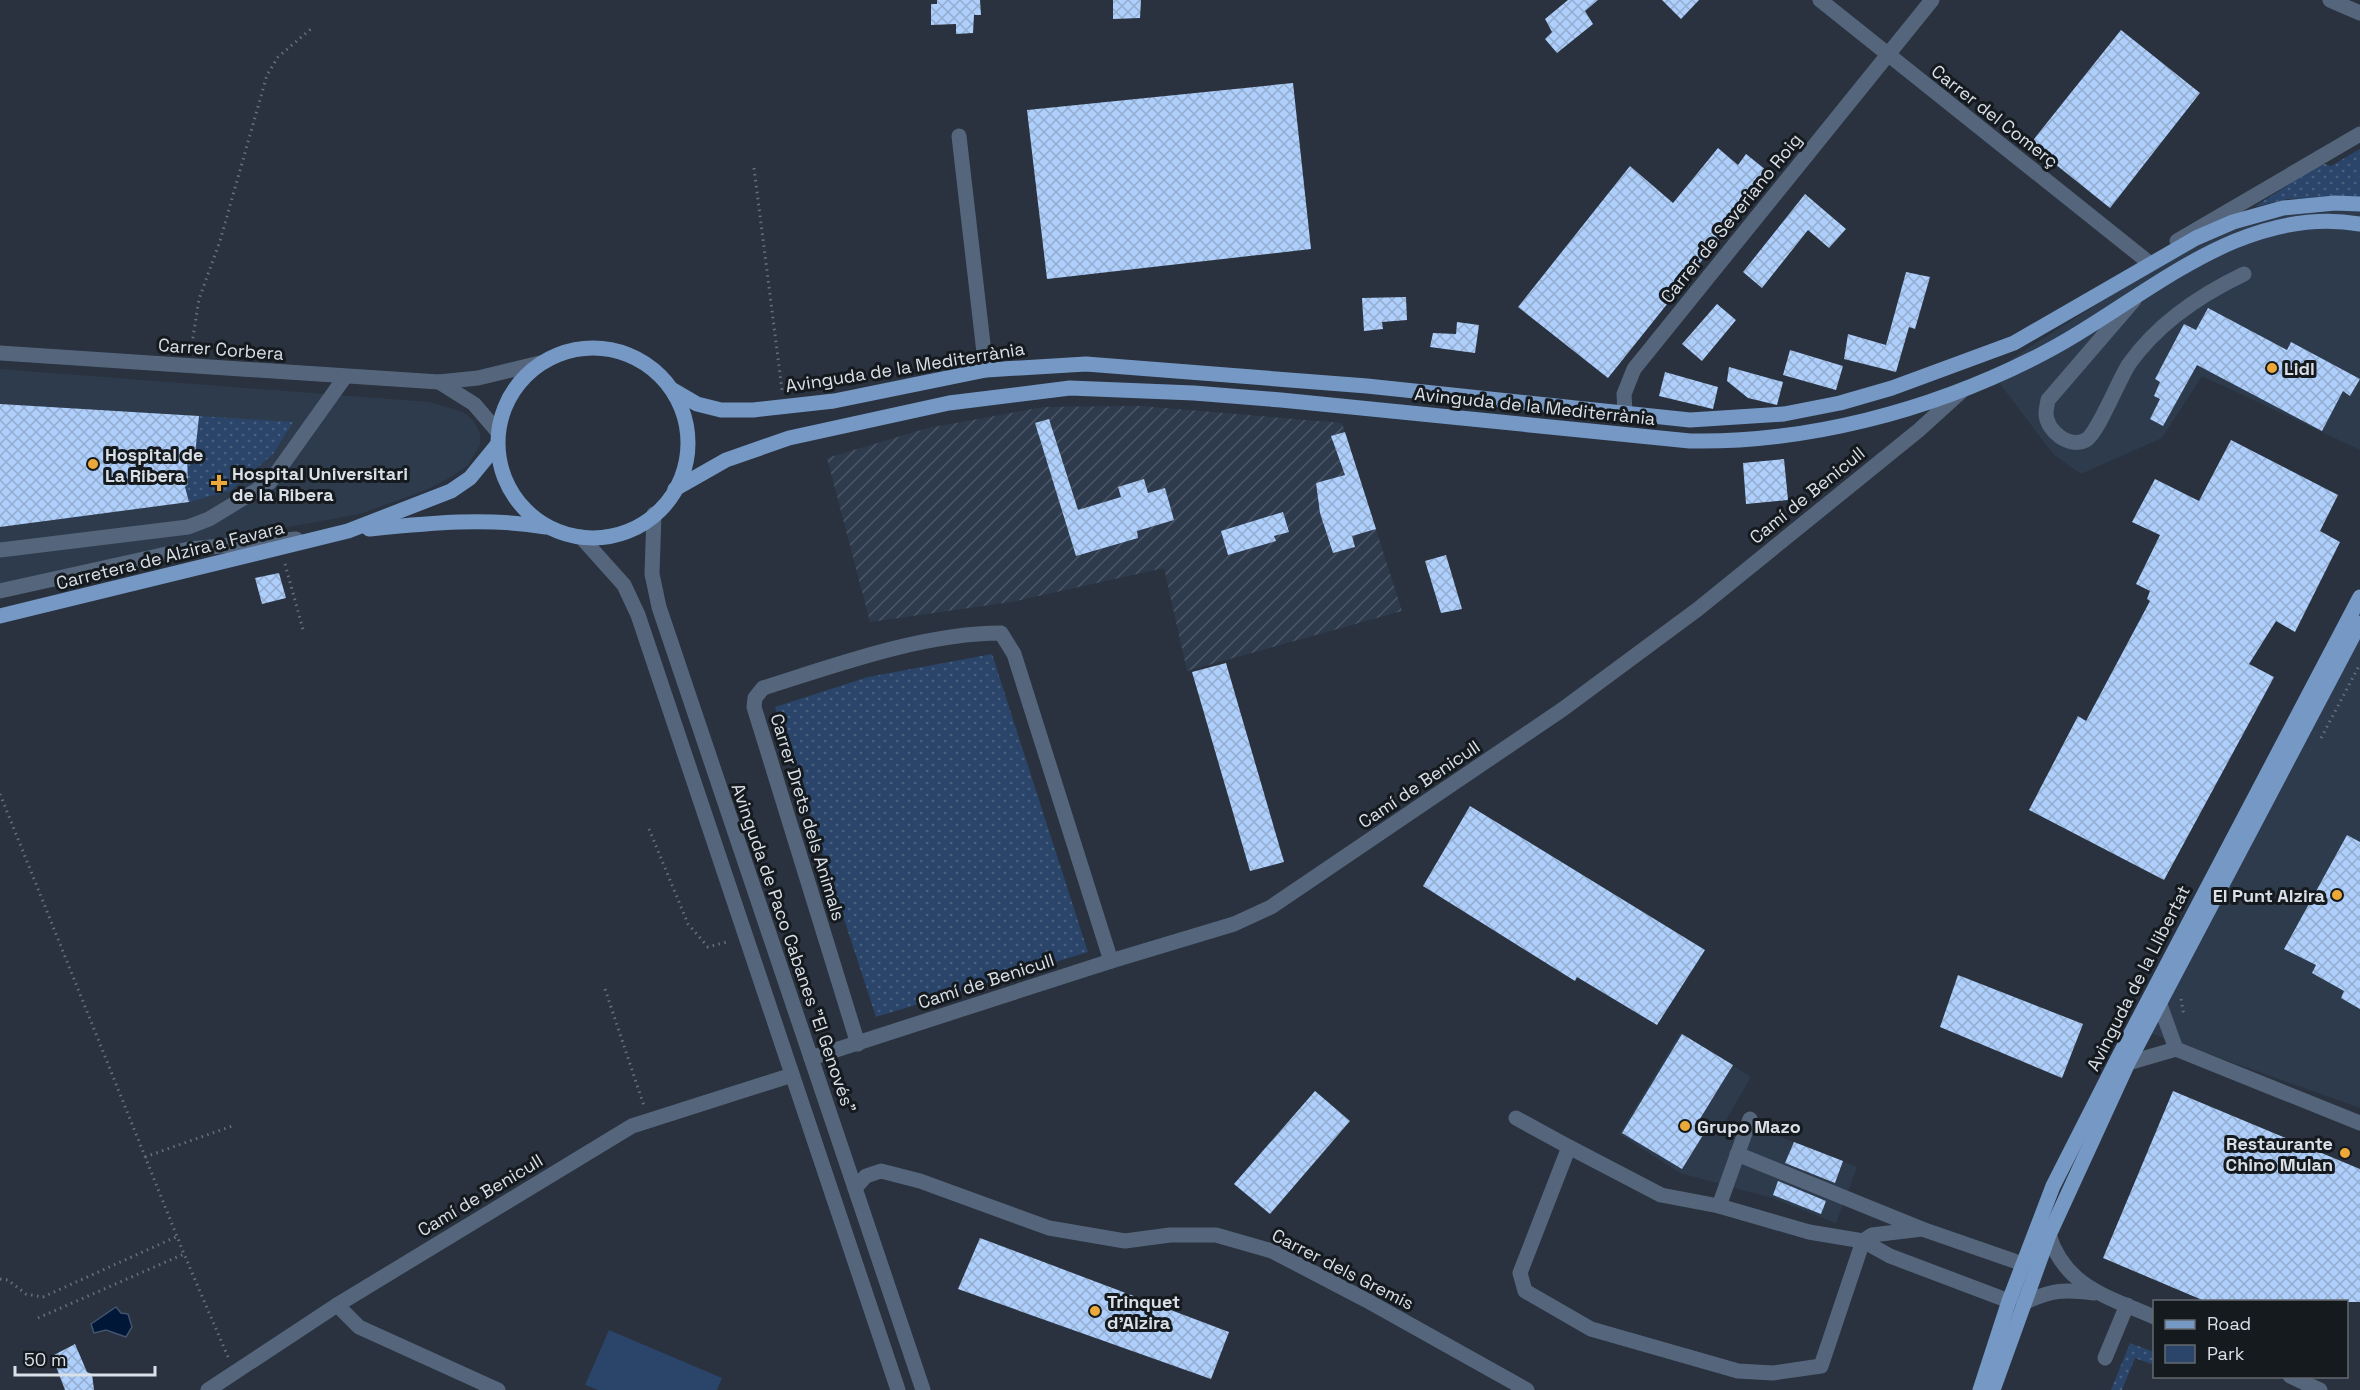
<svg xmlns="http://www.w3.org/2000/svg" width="2360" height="1390" viewBox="0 0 2360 1390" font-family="'Space Grotesk',sans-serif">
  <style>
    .built { fill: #2e3b4d }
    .industrial { fill: url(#industrial-furrows) }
    .green { fill: url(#green-dots) }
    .pitch { fill: #2a4569 }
    .water { fill: #001738; stroke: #41536d; stroke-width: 1.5 }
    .building { fill: url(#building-cross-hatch) }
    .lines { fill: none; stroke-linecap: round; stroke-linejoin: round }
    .path { stroke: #676f7a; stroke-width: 3; stroke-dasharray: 1.5 4.5; stroke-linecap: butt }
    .minor { stroke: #55667c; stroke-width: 15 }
    .major { stroke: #7698c5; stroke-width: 15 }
    .poi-dot { fill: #eca93a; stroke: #151a1f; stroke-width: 2 }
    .labels { text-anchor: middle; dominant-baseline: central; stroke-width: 6; stroke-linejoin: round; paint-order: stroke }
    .street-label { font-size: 18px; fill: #dae0e8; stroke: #151a1f }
    .poi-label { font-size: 18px; font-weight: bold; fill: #dae0e8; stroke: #151a1f; text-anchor: start }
  </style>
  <defs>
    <pattern id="industrial-furrows" width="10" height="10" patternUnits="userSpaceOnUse" patternTransform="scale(1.5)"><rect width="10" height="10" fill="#2e3b4d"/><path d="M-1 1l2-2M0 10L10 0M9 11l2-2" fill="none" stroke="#4c5767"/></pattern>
    <pattern id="green-dots" width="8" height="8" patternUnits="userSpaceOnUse" patternTransform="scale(1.5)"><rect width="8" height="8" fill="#2a4569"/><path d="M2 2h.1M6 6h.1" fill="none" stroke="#48607e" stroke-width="1.8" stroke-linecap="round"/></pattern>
    <pattern id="building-cross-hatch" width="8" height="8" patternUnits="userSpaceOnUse" patternTransform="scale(1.5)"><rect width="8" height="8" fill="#aecffc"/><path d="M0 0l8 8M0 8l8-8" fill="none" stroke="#93acce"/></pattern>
  </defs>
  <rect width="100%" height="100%" fill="#29323e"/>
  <g class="built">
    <path d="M2360,206V450L2202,376L2162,438L2081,474L2053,454L1991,372L2243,211Z"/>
    <path d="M0,369L429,402L463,412L473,420L480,433V445L468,465L451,477L426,490L360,514L228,538L0,595Z"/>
    <path d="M2360,630V1108L2133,1027Z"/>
    <path d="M1680,1033L1751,1077L1726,1120L1768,1132L1857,1167L1836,1223L1772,1198L1680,1173L1619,1134Z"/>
  </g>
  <path class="industrial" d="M1141,406L1342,423L1402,611L1187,671L1164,568L1011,602L870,622L827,458L928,428L1044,407Z"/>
  <g class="green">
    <path d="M2360,149V197L2288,199L2254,207L2322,163L2331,166Z"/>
    <path d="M199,416L293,422L273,454L230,491L189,502L185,487L188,484L187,454H195Z"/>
    <path d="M992,654L1088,952L876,1017L775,707L868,677Z"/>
    <path d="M2130,1343L2154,1352V1362L2151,1364L2135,1358L2122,1390H2111Z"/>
  </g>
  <path class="pitch" d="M609,1330L722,1378L717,1390H598L585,1385Z"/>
  <path class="water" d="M116,1307L121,1313L128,1314L132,1327L126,1337L106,1330L94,1333L91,1324Z"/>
  <g class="building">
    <path d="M937,0H980L981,15H974L973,33L956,34V24L931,25V4H937Z"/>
    <path d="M1113,0H1141L1140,18L1113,19Z"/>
    <path d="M1568,0H1598L1585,11L1593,24L1557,53L1545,39L1552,32L1545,19Z"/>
    <path d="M1662,0H1699L1681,19Z"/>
    <path d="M2121,30L2200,93L2110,208L2030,144Z"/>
    <path d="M1293,83L1311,249L1047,279L1027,110Z"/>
    <path d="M1718,148L1738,165L1746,154L1771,174L1608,378L1518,307L1630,166L1673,203Z"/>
    <path d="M1805,194L1846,229L1829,248L1808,230L1762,288L1743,272Z"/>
    <path d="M1906,272L1930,277L1915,329L1909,327L1896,372L1844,359L1848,334L1886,345Z"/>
    <path d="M1406,297L1407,320L1382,322L1383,329L1364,331L1362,298Z"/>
    <path d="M1717,304L1736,320L1702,361L1682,344Z"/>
    <path d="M2208,308L2287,350L2291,342L2360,379L2350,396L2343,391L2322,431L2197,365L2163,426L2150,419L2160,399L2154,396L2160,382L2155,379L2184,324L2196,330Z"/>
    <path d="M1457,322L1479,325L1475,353L1430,347L1433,333L1456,334Z"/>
    <path d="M1790,350L1843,366L1836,390L1783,375Z"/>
    <path d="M1729,367L1783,382L1777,405L1748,398L1727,381Z"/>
    <path d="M1665,372L1718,387L1713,409L1659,396Z"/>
    <path d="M0,404L199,416L195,455L187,454L188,484L185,487L189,502L0,527Z"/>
    <path d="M1049,419L1078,510L1121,497L1118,487L1144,479L1148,493L1165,488L1174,520L1137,531L1138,538L1076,556L1035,423Z"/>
    <path d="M1345,432L1376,529L1352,536L1355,547L1333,553L1320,513L1316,483L1345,475L1331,436Z"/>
    <path d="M2231,440L2338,495L2320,531L2340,542L2295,632L2276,621L2249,664L2274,677L2164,880L2029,810L2078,716L2086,721L2150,601L2147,599L2150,591L2136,584L2160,535L2132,522L2155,479L2199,501Z"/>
    <path d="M1784,459L1788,500L1746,504L1743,463Z"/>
    <path d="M1283,512L1289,532L1274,536L1276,541L1228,555L1221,531Z"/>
    <path d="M1446,555L1462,609L1441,613L1425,561Z"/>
    <path d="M279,573L286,598L262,604L255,578Z"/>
    <path d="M1226,663L1284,862L1250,871L1192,672Z"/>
    <path d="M1470,806L1705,950L1657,1025L1577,977L1575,981L1423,886Z"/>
    <path d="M2347,835L2360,842V1009L2341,998L2344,991L2312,973L2316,965L2284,949Z"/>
    <path d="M1958,975L2083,1024L2062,1078L1940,1027Z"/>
    <path d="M1682,1034L1733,1065L1698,1122L1708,1127L1682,1169L1622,1133Z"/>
    <path d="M1315,1091L1350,1121L1270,1214L1234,1184Z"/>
    <path d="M2173,1091L2360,1169V1302H2207L2103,1258Z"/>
    <path d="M1794,1142L1843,1161L1835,1183L1785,1163Z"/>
    <path d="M1778,1181L1826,1201L1821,1214L1773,1195Z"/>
    <path d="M980,1238L1229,1332L1211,1379L958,1289Z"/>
    <path d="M75,1344L87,1372L92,1374L94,1390H65L52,1356Z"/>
  </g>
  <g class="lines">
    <g class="path">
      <path d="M754,168L782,390"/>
      <path d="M191,350L199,299L220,241L267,75L278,57L312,28"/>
      <path d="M285,564L304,633"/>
      <path d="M2321,738L2360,664"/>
      <path d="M0,794L184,1254L228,1357"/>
      <path d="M649,829L688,924L708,947L730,941"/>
      <path d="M605,989L644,1106"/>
      <path d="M2181,999L2184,1016"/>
      <path d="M145,1157L232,1126"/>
      <path d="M0,1279L8,1280L26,1294L43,1297L178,1236"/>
      <path d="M38,1318L184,1254"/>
    </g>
    <g class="minor">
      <path d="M1820,0L2147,261"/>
      <path d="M2330,0L2360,13"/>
      <path d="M959,136L986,370"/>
      <path d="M2177,241L2360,134"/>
      <path d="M2134,300L2048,400C2047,405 2046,410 2046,414C2047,431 2069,449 2086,440C2098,433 2119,379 2129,364C2158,323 2200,295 2244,274"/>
      <path d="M0,353L439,382L478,378L540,363"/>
      <path d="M439,382L474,404L498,432"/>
      <path d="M1625,413L1624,394L1634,369L1932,0"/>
      <path d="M654,514L652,574L659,607L923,1390"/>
      <path d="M581,537L624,585L638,615L898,1390"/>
      <path d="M0,550L188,527L209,519L270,482L345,377"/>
      <path d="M0,591L189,549L296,539"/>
      <path d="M2159,1002L2176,1049"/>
      <path d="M858,1044L754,707L755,698L763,688C836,665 924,633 1001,633L1014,654L1111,961"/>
      <path d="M811,1058L1111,961L1234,924L1271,907L1563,709L1698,609L1919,430L1963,390"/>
      <path d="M2128,1063L2176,1049L2360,1123"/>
      <path d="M1516,1118L1569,1147"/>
      <path d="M1750,1119L1719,1206L1809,1232L1863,1241L1890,1256L2009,1301"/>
      <path d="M1737,1154L1922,1229L2023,1264"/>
      <path d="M855,1188L866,1176L881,1171L920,1181L1049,1228L1125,1241L1170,1235H1216L1272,1251L1366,1300L1527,1390"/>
      <path d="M1719,1206L1661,1195L1569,1147L1520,1273L1525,1291L1591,1329L1738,1371L1773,1373L1821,1366L1863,1241L1872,1235L1922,1229"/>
      <path d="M2049,1235C2065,1287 2109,1297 2154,1317"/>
      <path d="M2023,1303C2052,1290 2062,1289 2094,1293"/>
      <path d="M337,1305L359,1327L498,1390"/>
      <path d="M2105,1358L2127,1305"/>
      <path d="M2290,1376L2320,1390"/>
      <path d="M208,1390L337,1305L632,1126L792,1075"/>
    </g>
    <g class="major">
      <circle cx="593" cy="443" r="95"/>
      <path d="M673,390L697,404L721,410H753L834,401L986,370L1086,364L1367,386L1690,420L1784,414L1840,403L1892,388L2014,343L2196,238L2233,222L2283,208L2335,203L2360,204"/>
      <path d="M675,489L726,460L789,438L949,403L1070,388L1194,393L1281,400L1690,441C1807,443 1928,411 2032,359C2137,308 2233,203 2360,224"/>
      <path d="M369,529C429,523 486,517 546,527"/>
      <path d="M0,616L348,531L451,491L470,478L497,445"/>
      <path d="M1980,1390L2009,1301L2053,1186L2118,1058L2360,597"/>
      <path d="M1993,1390L2049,1235L2128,1063L2360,623"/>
    </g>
  </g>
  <g class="poi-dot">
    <circle cx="2272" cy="368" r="6"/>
    <circle cx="93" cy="464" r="6"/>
    <path d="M216 474h6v6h6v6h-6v6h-6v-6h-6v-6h6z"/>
    <circle cx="2337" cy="895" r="6"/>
    <circle cx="1685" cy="1126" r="6"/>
    <circle cx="2345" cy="1153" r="6"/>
    <circle cx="1095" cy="1311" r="6"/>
  </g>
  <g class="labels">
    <g class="street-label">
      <text transform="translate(1995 116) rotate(38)">Carrer del Comerç</text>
      <text transform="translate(1731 218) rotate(-51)">Carrer de Severiano Roig</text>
      <text transform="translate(221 349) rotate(4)">Carrer Corbera</text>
      <text transform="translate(905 367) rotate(-9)">Avinguda de la Mediterrània</text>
      <text transform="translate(1535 406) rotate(6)">Avinguda de la Mediterrània</text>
      <text transform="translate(1807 495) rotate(-39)">Camí de Benicull</text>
      <text transform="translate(170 555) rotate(-14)">Carretera de Alzira a Favara</text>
      <text transform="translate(1419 784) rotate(-34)">Camí de Benicull</text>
      <text transform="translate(808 817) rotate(73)">Carrer Drets dels Animals</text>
      <text transform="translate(794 948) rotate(71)">Avinguda de Paco Cabanes "El Genovés"</text>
      <text transform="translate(2138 978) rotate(-63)">Avinguda de la Llibertat</text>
      <text transform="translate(986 981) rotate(-18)">Camí de Benicull</text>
      <text transform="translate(480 1195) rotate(-31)">Camí de Benicull</text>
      <text transform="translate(1343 1269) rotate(27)">Carrer dels Gremis</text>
    </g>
    <g class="poi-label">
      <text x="2284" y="368">Lidl</text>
      <text x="105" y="454">Hospital de<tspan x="105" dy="21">La Ribera</tspan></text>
      <text x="232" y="473">Hospital Universitari<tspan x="232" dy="21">de la Ribera</tspan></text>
      <text x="2325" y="895" text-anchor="end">El Punt Alzira</text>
      <text x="1697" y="1126">Grupo Mazo</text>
      <text x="2333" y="1143" text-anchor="end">Restaurante<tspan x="2333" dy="21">Chino Mulan</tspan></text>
      <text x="1107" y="1301">Trinquet<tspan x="1107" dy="21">d'Alzira</tspan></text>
    </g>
  </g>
  <rect x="2153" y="1300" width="195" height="78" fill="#151a1f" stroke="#64696f" stroke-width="1.5"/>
  <rect x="2165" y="1320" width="30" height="9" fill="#7698c5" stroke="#64696f" stroke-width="1.5"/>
  <text x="2207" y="1330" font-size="18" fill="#dae0e8">Road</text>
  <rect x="2165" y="1345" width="30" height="18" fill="#2a4569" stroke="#64696f" stroke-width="1.5"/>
  <text x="2207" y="1360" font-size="18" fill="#dae0e8">Park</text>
  <path d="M15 1366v9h140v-9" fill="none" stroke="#dae0e8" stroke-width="3"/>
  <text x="24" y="1366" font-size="18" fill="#dae0e8" stroke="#151a1f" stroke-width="4.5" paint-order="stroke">50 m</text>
</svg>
